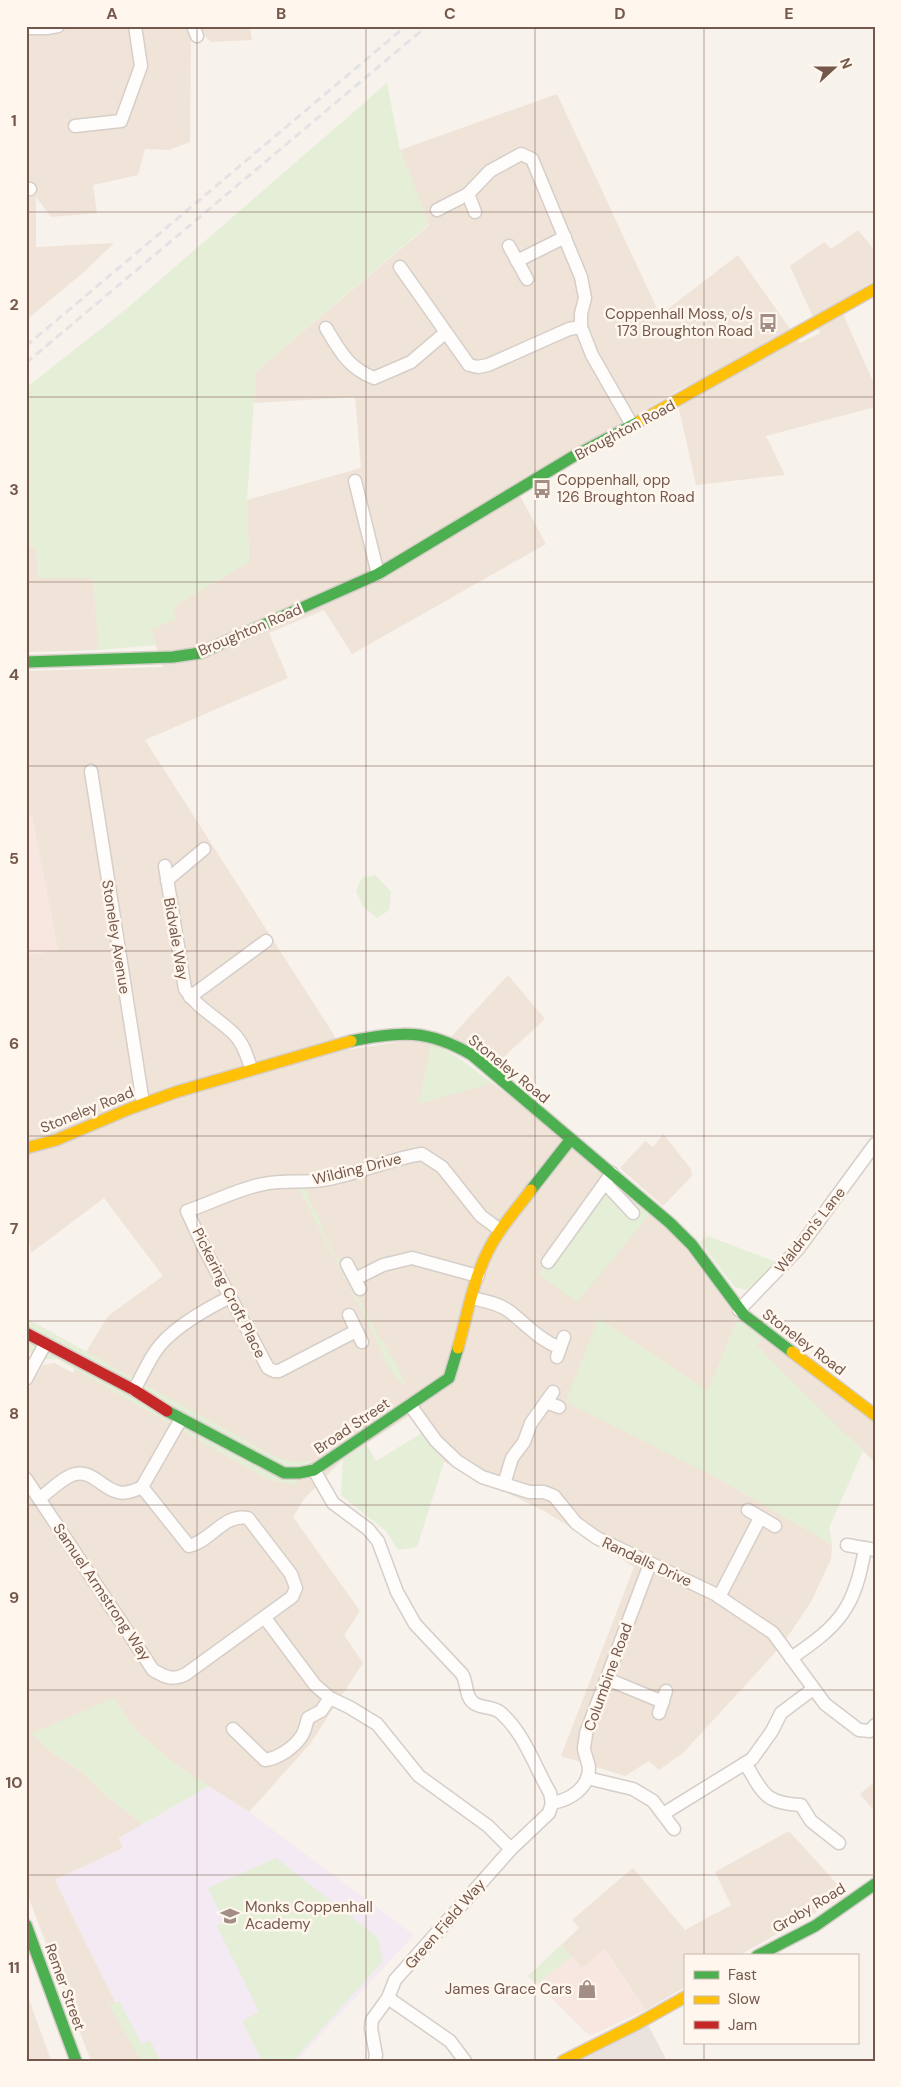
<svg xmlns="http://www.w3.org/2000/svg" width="901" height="2087" viewBox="0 0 901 2087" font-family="'DM Sans',sans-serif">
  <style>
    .residential { fill: #f0e4d9 }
    .commercial { fill: #f7e7e0 }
    .industrial { fill: #eae2dc }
    .education { fill: #f3eaf3 }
    .green { fill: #e5eed7 }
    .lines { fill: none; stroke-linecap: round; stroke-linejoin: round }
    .street-casing { stroke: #d6cec8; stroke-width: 15 }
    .fast-casing { stroke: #d6cec8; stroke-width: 14 }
    .slow-casing { stroke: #d6cec8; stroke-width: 14 }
    .jam-casing { stroke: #d6cec8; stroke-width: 14 }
    .street { stroke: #fefdfc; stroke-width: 12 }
    .fast { stroke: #4caf50; stroke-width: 11 }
    .slow { stroke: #ffc107; stroke-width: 11 }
    .jam { stroke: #c62828; stroke-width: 11 }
    .rail { stroke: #e4e2e5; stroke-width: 3; stroke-dasharray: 8 5; stroke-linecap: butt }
    .grid { fill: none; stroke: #75584c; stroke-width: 1; stroke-opacity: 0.55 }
    .labels { text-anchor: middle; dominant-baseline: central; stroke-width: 5; stroke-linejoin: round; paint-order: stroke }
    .poi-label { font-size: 15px; fill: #75584c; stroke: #fff7ed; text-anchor: end }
    .street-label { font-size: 15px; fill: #75584c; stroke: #fff7ed }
    .neatline { fill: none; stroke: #75584c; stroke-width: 2 }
    .grid-label { font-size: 16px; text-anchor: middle; font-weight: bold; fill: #75584c }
  </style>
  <rect width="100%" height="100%" fill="#f7f2ec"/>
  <g class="residential">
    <path d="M26,26H250L252,40L211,42L204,35L191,37L190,142L169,150L145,149L138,175L93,185L97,213L51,217L36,197V247L114,243L85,271L26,320Z"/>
    <path d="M557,94L660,315L738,255L800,343L820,333L790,266L824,242L831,249L858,230L875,250V280L838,303L875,386V407L766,436L785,475L696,485L679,409L688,385L514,485L546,544L352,654L324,610L269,633L288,678L145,740L334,1035L340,1051L405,1041L431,1043L492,1083L612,1173L539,1274L651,1213L685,1248L738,1319L708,1391L719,1479L832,1544L831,1559L811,1602L782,1645L683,1753L659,1770L649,1761L625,1776L561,1756L634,1567L546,1512L444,1462L409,1416L343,1459L304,1499L293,1517L360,1611L344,1635L363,1663L310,1744L249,1812L177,1766L134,1729L113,1698L49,1750L86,1775L103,1793L143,1824L119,1838L124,1848L55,1880L144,2061H91L26,1891V1393L43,1365L55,1363L73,1373L108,1316L163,1276L104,1198L31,1253L26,1220V955L58,950L32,816H26V671L163,667L150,629L176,619L173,606L249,562L247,500L361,468L355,397L254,403L256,371L429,225L400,150Z"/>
    <path d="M36,546L38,578H93L99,650L26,652V547Z"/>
    <path d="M508,975L545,1019L494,1066L450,1038Z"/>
    <path d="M663,1134L691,1169L692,1176L663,1206L620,1168L645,1141L653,1147Z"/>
    <path d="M762,1338L875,1421V1462L799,1391L756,1345Z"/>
    <path d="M875,1781V1812L860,1794Z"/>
    <path d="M789,1831L847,1895L738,1956H685V1987L646,2010L605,1950L582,1968L561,1945L579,1928L572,1920L633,1868L685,1930L731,1905L715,1872Z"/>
    <path d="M26,1991L48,2052L51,2061H26Z"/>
  </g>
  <g class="commercial">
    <path d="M32,815L58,950L26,955V816Z"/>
    <path d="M604,1950L646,2010L592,2035L588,2034L537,1984L572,1956L582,1968Z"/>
  </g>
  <path class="industrial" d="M648,2025L667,2061H579Z"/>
  <path class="education" d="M209,1786L249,1812L414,1935L296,2061H144L55,1880L123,1848L119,1838Z"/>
  <g class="green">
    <path d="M387,83L400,150L429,224L256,371L247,500L249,562L173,606L176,619L151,629L156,645L99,650L93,578H38L36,546L26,547V388L130,306Z"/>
    <path d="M375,875L391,892L389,910L377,918L363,906L356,891L362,878Z"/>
    <path d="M431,1043L456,1056L492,1083L419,1104Z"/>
    <path d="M612,1173L651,1213L577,1302L539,1275Z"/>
    <path d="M295,1181L304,1182L313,1210L317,1212L325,1235L381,1341L384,1342L406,1383L404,1385C389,1373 382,1355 375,1337Z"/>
    <path d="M708,1236L776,1262L761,1278L746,1290L735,1287L700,1242Z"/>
    <path d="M26,1318L268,1453C286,1462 292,1463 312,1461L300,1473L296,1485L268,1480L57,1359L36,1360L33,1354L26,1351Z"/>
    <path d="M598,1318L708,1391L738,1319L762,1338L756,1345L761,1351L863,1451L829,1528L832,1544L719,1479L566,1402Z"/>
    <path d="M422,1433L444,1462L417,1547L398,1550L386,1531L341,1495L343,1459L366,1444L376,1461Z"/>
    <path d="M113,1698L134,1729L177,1766L209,1786L143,1824L103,1793L86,1775L49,1750L31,1734Z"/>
    <path d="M276,1858L378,1938L383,1961L293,2061H262L242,2021L259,2012L217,1926L224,1922L208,1888Z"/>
    <path d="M561,1945L572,1956L537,1984L528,1976Z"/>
    <path d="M119,2001L142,2044L150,2040L160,2061H141L109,2005Z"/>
  </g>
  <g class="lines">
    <g class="street-casing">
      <g id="street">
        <path d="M193,26L197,36"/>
        <path d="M26,28H47L58,26"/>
        <path d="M75,126L121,121L141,66L135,26"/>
        <path d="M26,188L30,189"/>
        <path d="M468,194L475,212"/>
        <path d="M437,210L468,194L490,171L521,154L532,159L581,277L585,298L581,314V327L592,355L632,425"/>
        <path d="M509,246L527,279"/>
        <path d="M517,261L565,237"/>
        <path d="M400,267L469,365L478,367L488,365L569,329L581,327"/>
        <path d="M326,328C340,351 348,368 374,378L411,362L445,333"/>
        <path d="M355,481L378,574"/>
        <path d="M91,771L143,1103"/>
        <path d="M165,866L185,989C197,1008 218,1018 234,1034C243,1043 247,1056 251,1068"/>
        <path d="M167,880L204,849"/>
        <path d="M190,997L266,941"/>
        <path d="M605,1183L633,1213"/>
        <path d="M548,1262L612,1173"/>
        <path d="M347,1264L360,1289"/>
        <path d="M355,1279L383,1265L412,1258L478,1276"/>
        <path d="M472,1298C484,1301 498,1303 509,1311C527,1325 538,1339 560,1348"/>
        <path d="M739,1310L798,1249L875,1144"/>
        <path d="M349,1315L362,1342"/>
        <path d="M356,1331L279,1371H274L268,1368L204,1248L187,1211C211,1203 240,1188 264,1184C285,1179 307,1184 329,1179C360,1173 389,1159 422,1154L442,1167L481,1216L500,1230"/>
        <path d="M557,1357L564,1337"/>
        <path d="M26,1379L45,1344"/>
        <path d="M134,1390C141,1378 147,1364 155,1352C170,1329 206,1309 230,1297"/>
        <path d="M546,1402L559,1407"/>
        <path d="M410,1405L436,1441L457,1461L482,1477L529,1492H544L554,1496L576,1523L597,1538L715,1594L773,1633L825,1704L859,1730L870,1731L875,1725"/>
        <path d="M314,1470L333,1503L368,1529L378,1541L397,1592L415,1624L462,1674C467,1682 465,1691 470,1699C477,1710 492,1705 501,1713C524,1733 535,1767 550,1793L552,1803"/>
        <path d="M26,1479L153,1670C165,1677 173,1681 186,1674L292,1597L296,1588L291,1574L248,1518C224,1513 211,1541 189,1546L142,1487C134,1491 123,1495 115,1491C100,1486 90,1468 72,1475C61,1479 50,1491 40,1498"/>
        <path d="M504,1484L512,1458L524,1442L531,1423L553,1392"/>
        <path d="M142,1487L181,1419"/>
        <path d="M748,1510L775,1526"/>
        <path d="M847,1545L875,1550"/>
        <path d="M719,1597L760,1518"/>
        <path d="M265,1618L315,1685L330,1698L349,1707L377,1724L419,1776L488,1826L511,1849"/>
        <path d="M791,1658C840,1625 855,1608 865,1548"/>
        <path d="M607,1679L663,1702"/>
        <path d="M659,1713L666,1691"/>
        <path d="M233,1729L265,1760C279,1758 293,1748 301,1737C305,1732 306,1724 308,1718L321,1711L330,1698"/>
        <path d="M745,1763C763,1792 763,1803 801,1805L811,1821L839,1843"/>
        <path d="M587,1778L633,1789L653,1801L674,1829"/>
        <path d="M552,1803C570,1800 589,1788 589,1768C588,1761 585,1755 584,1749C584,1743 586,1738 586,1733L650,1564"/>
        <path d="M663,1814L752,1759L772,1731L781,1713L813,1689"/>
        <path d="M388,1998L450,2041L465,2061"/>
        <path d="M375,2061L376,2055L371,2028L372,2020L388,1998L395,1980L511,1849L549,1813L552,1803"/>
      </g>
    </g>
    <g class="fast-casing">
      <g id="fast">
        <path d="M26,662L173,657L200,653L378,574L574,456L640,421"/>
        <path d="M351,1041C400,1031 428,1029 472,1055L670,1223L692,1245L744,1315L792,1352"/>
        <path d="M531,1190L571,1139"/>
        <path d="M167,1411L284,1473H299L314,1470L449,1378L458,1348"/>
        <path d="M26,1925L76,2061"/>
        <path d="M757,1956L815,1926L875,1884"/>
      </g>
    </g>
    <g class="slow-casing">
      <g id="slow">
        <path d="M640,421L875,289"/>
        <path d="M26,1148L56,1140L129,1109L176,1092L351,1041"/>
        <path d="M458,1348C467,1316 473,1279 489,1249C500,1227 517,1209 531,1190"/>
        <path d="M792,1352L875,1415"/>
        <path d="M563,2061L637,2024L685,1997"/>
      </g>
    </g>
    <g class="jam-casing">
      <path id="jam" d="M26,1333L134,1390L167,1411"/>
    </g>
    <use href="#street" class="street"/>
    <use href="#fast" class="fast"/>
    <use href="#slow" class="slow"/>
    <use href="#jam" class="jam"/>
    <g class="rail">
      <path d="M26,346L406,26"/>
      <path d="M26,363L427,26"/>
    </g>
  </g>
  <path class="grid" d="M197,26V2061M366,26V2061M535,26V2061M704,26V1956M26,212H875M26,397H875M26,582H875M26,766H875M26,951H875M26,1136H875M26,1321H875M26,1505H875M26,1690H875M26,1875H875M704,2043V2061"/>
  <defs>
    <g id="bus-bare" transform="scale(1.5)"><path d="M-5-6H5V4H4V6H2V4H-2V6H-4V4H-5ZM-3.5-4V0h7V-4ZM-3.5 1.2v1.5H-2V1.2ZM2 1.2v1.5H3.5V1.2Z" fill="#a28e84" stroke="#fff7ed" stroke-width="2.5" paint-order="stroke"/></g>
    <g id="school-bare" transform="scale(1.5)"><path d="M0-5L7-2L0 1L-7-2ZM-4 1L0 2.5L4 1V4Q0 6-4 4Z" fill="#a28e84" stroke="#fff7ed" stroke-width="2.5" paint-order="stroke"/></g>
    <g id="shop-bare" transform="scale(1.5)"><path d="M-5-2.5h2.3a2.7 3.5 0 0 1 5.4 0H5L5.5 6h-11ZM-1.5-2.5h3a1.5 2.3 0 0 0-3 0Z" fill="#a28e84" stroke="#fff7ed" stroke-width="2.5" paint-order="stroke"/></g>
  </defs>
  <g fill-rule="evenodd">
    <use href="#bus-bare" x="768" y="323"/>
    <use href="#bus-bare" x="542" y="489"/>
    <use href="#school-bare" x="230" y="1916"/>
    <use href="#shop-bare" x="587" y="1989"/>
  </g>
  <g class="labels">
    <g class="poi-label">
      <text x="753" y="314">Coppenhall Moss, o/s<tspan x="753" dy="17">173 Broughton Road</tspan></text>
      <text x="557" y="480" text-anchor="start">Coppenhall, opp<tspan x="557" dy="17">126 Broughton Road</tspan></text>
      <text x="245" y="1907" text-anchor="start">Monks Coppenhall<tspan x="245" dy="17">Academy</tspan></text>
      <text x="572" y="1989">James Grace Cars</text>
    </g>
    <g class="street-label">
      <text transform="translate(625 430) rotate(-28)">Broughton Road</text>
      <text transform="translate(250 630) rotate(-23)">Broughton Road</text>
      <text transform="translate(116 937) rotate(81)">Stoneley Avenue</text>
      <text transform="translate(176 939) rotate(80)">Bidvale Way</text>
      <text transform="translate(509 1069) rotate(39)">Stoneley Road</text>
      <text transform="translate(87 1110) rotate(-22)">Stoneley Road</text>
      <text transform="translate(357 1169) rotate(-14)">Wilding Drive</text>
      <text transform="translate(810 1230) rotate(-52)">Waldron's Lane</text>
      <text transform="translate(229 1293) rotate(63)">Pickering Croft Place</text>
      <text transform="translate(804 1342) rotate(37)">Stoneley Road</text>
      <text transform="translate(352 1426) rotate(-34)">Broad Street</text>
      <text transform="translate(647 1562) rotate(25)">Randalls Drive</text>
      <text transform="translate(102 1592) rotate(56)">Samuel Armstrong Way</text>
      <text transform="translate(608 1677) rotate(-70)">Columbine Road</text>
      <text transform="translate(809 1908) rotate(-31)">Groby Road</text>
      <text transform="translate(445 1924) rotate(-49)">Green Field Way</text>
      <text transform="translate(65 1987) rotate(70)">Remer Street</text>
    </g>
  </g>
  <rect width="901" height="2087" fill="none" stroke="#fff7ed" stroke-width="55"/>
  <rect x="684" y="1954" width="175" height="90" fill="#fff7ed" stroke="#c8b7ad"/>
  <rect x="694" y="1971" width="25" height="8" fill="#4caf50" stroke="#c8b7ad"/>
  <text x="728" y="1980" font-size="15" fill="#75584c">Fast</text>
  <rect x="694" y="1996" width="25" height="8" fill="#ffc107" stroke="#c8b7ad"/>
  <text x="728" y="2004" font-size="15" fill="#75584c">Slow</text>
  <rect x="694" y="2021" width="25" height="8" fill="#c62828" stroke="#c8b7ad"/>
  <text x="728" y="2030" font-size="15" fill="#75584c">Jam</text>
  <g transform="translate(834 68) rotate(69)" stroke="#fff7ed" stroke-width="4" paint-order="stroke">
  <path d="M0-4L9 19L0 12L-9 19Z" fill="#75584c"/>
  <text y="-8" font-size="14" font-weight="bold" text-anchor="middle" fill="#75584c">N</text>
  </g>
  <rect x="28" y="28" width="846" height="2032" class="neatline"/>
  <g class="grid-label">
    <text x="112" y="19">A</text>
    <text x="281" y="19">B</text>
    <text x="450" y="19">C</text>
    <text x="620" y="19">D</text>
    <text x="789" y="19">E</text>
    <text x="14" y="126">1</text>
    <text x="14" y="310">2</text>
    <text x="14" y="495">3</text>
    <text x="14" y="680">4</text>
    <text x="14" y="864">5</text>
    <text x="14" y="1049">6</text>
    <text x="14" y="1234">7</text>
    <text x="14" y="1419">8</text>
    <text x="14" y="1603">9</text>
    <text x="14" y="1788">10</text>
    <text x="14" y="1973">11</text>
  </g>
</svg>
